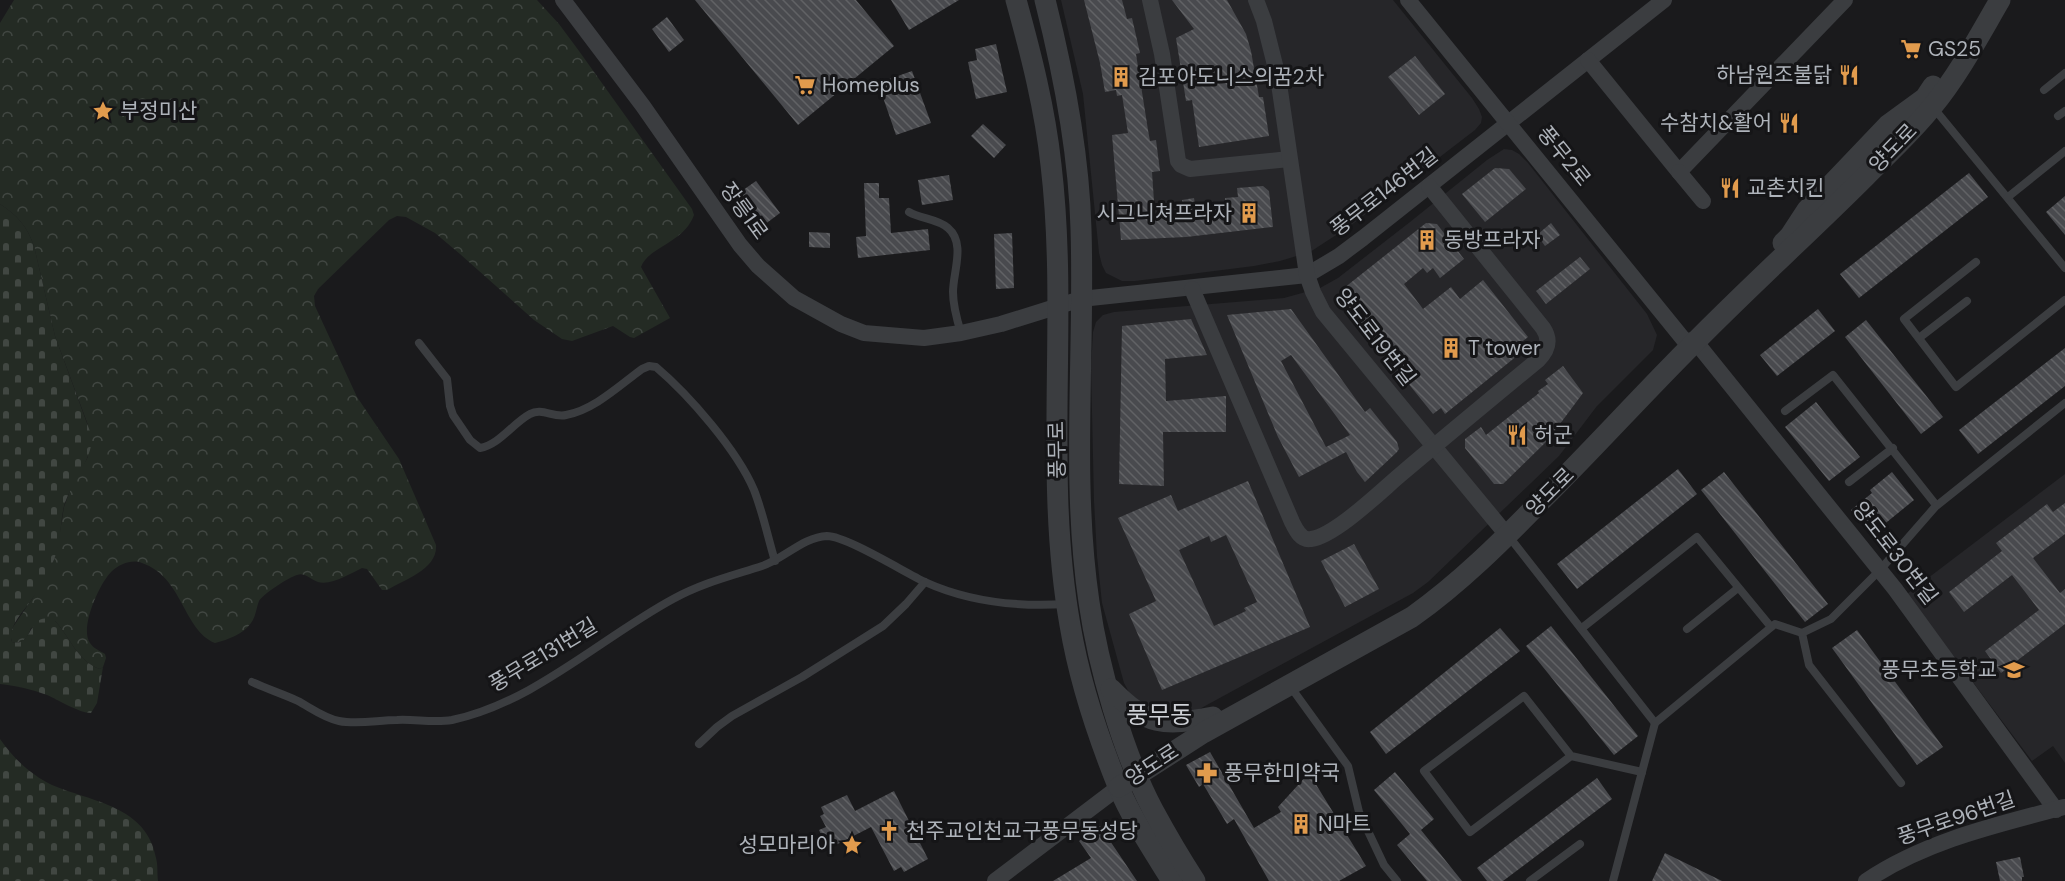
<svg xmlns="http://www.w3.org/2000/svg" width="2065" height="881" viewBox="0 0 2065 881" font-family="'DM Sans','Noto Sans KR',sans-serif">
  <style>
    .built { fill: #262629 }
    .forest { fill: url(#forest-crowns) }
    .cemetery { fill: url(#cemetery-stones) }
    .building { fill: url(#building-back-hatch); fill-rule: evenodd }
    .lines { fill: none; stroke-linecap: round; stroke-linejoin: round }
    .service { stroke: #3b3d40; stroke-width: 8 }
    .minor { stroke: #3b3d40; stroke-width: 16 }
    .tertiary { stroke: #3b3d40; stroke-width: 21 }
    .labels { text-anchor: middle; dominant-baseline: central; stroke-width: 6; stroke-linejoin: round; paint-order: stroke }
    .poi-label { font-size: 21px; fill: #aeb3ba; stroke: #151517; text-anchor: start }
    .street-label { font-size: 21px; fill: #aeb3ba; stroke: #151517 }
    .quarter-label { font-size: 24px; fill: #ced1d6; stroke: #151517 }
  </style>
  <defs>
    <pattern id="forest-crowns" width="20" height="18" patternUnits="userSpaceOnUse" patternTransform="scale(1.5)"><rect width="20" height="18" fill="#242b24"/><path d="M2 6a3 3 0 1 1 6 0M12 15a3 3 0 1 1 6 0" fill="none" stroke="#414742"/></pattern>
    <pattern id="cemetery-stones" width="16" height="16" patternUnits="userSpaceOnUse" patternTransform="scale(1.5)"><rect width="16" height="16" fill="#242b24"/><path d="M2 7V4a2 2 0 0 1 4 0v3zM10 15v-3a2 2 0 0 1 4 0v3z" fill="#414742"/></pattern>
    <pattern id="building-back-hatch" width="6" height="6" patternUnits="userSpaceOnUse" patternTransform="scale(1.5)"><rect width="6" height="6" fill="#494a4e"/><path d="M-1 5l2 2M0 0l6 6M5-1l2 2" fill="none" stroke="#616265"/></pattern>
  </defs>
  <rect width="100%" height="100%" fill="#1a1a1c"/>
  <g class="built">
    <path d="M1061,0H1393L1472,98L1479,109L1482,117L1481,123L1475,130L1350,226L1310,252L1280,261L1254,266L1135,281H1122L1106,273L1102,265L1099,253L1083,94Z"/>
    <path d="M1504,149L1512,150L1519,154L1528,163L1647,314L1657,335L1653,350L1597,406L1559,456L1428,582L1413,593L1194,712L1163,717L1131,696L1124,683L1102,603L1097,556L1094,501L1091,368L1093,332L1096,322L1103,315L1114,312L1284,298L1320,288L1338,278L1410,222L1487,160Z"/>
    <path d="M2065,474V763L2053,746L2032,761L1907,594Z"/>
  </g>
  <path class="forest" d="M14,0H537L559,24L579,51L692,209L694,215C684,243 648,247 641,267L670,318L634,338L630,337L613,326L572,341L562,339L534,320L460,254L435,233L406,217L397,216L389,220L318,289L314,296L315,306L357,397L399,459L436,545C438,569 404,580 387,590H382L367,569L362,568C351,573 331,586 318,582C311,580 305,572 297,575C289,577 263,594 259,601C256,609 256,616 251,623C242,635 229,639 215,643C183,630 183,577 142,563C132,559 120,564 112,571C100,582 79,628 90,643C93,648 100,651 105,654L106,658L103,667L100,669C78,662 70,637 55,621L31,628C28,637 23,645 12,642L10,634L13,627L32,599L54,560L58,545L64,507L72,485L88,457V425L55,336L34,246C27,226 17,215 0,204V23Z"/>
  <g class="cemetery">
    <path d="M0,204C17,215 27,226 34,246L55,336L92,437C92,460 71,483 64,506C61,518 61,531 59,543C55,564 42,584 30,602C22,613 7,628 12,642C34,648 28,608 55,621C70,637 78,662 100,669L103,667L97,703L91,713C79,713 59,700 47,695C31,689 17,686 0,684Z"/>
    <path d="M0,739C13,758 31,775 52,785C92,802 147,806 156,858C158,865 157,873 158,881H0Z"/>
  </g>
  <g class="building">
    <path d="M695,0H856L894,46L798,125Z"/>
    <path d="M891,0H959L909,30Z"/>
    <path d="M1084,0H1122L1127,19L1132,18L1140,53L1136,54L1148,130L1150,141L1156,140L1160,171L1152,172L1155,216L1184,214L1182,200L1194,198L1196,210L1226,207L1225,198L1238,197L1237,188L1263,186L1269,191L1273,227L1186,237L1121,240L1112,135L1128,133L1122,95L1117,96L1116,90L1105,92L1100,63Z"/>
    <path d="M1172,0H1227L1246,34L1251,51L1259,97H1263L1269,136L1199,147L1192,100L1186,101L1176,38L1194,29Z"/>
    <path d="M667,17L684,40L669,52L652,29Z"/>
    <path d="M996,44L1007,92L976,99L968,62L977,60L975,49Z"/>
    <path d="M1415,56L1445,94L1419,115L1388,77Z"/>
    <path d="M912,71L931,123L896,135L878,83Z"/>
    <path d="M983,124L1006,145L994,158L971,136Z"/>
    <path d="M1495,168L1509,169L1526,189L1485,222L1462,194Z"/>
    <path d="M1969,173L1988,197L1859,298L1840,274Z"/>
    <path d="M949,175L953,200L922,205L918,180Z"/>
    <path d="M756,181L780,213L760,228L736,195Z"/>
    <path d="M864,183H879V198H889L891,233L928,229L930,250L858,258L856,237L866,236Z"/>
    <path d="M2065,196V235L2046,212Z"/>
    <path d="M1426,223L1437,224L1464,259L1440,278L1433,268L1427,273L1423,268L1404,284L1423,309L1451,287L1460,299L1483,280L1528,337L1518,345L1523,351L1445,414L1441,408L1433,414L1343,303L1344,288Z"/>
    <path d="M1551,223L1560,235L1545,246L1537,235Z"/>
    <path d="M809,232L830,233V248L809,247Z"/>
    <path d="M1012,233L1014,288L996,289L994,234Z"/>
    <path d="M1580,257L1590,269L1546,304L1536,291Z"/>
    <path d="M1291,309L1365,412L1370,408L1397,442L1399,449L1397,452L1365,482L1357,472L1346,452L1299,477L1278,437L1227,315ZM1291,355L1350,435L1326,447L1281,361Z"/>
    <path d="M1818,309L1835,331L1777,376L1760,355Z"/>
    <path d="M1191,319L1207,355L1165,359L1166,401L1226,396V432H1163L1164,486L1119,484L1122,326Z"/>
    <path d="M1866,320L1943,417L1921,434L1845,337Z"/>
    <path d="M2065,348V386L1978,454L1959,430Z"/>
    <path d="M1563,366L1583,393L1548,440L1503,484H1494L1465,448V439L1481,427L1486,435L1539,393L1538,391L1548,384L1545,380Z"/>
    <path d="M1816,402L1860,457L1829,481L1785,427Z"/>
    <path d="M1678,469L1697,494L1577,589L1557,564Z"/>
    <path d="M1724,472L1828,604L1805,622L1701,490Z"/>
    <path d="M1892,472L1914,500L1871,535L1851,510L1872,493L1870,490Z"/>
    <path d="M1248,481L1310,627L1162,690L1129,614L1156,601L1118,518L1171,495L1178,511ZM1226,535L1257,602L1244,608L1246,611L1214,626L1179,550L1209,536L1211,542Z"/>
    <path d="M2065,503V534L2033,558L2060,593L2065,589V624L2001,673L1985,651L2039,610L2012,575L1964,612L1949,592L2002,551L1996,543L2047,504L2053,512Z"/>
    <path d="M1354,544L1379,589L1345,607L1321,561Z"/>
    <path d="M1551,626L1638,736L1614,755L1526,646Z"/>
    <path d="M1500,628L1520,651L1386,754L1370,732Z"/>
    <path d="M1857,630L1943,747L1917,765L1832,648Z"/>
    <path d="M1210,752L1254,828L1281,812L1278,807L1309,773L1366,866L1339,881H1269L1234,819L1227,824L1203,784L1199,787L1186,765Z"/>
    <path d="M1395,772L1434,819L1421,830L1462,881H1427L1397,845L1410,834L1374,790Z"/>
    <path d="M1597,778L1612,799L1503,881H1487L1477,868Z"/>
    <path d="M894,791L928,859L904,872L901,867L894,871L871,827L828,849L819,830L826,827L820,816L824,814L821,807L847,795L855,811Z"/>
    <path d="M1100,826L1137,881H1053L1091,858L1079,841Z"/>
    <path d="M1665,853L1722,881H1652Z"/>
    <path d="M2020,857L2024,877H2022V881H2000L1996,862Z"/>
  </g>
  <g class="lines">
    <g class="service">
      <path d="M2044,90L2065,73"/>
      <path d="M1932,106L2065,268"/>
      <path d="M2058,116L2065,111"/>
      <path d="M2008,197L2065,151"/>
      <path d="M909,212C921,219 938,219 948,228C966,243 953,272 953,292C953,306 957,320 961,333"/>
      <path d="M1976,262L1904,319L1956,387L2065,300"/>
      <path d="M1919,338L1967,301"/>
      <path d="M419,343L447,379L450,406L453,415L470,440L480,448C499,445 513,423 530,414C542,407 553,418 566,415C594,410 620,385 642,369L649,366L656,367C689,395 737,450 754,490C763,513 768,538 775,561"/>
      <path d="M1785,411L1833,375L1936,505"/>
      <path d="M1849,482L1893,448"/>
      <path d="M1507,534L1655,723"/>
      <path d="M1582,628L1697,537L1771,627"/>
      <path d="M1687,629L1738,588"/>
      <path d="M1802,633L1809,665L1901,783"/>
      <path d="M252,682C267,689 283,694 298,701C311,708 324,718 339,721C358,725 378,720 397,720C415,719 434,723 452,720C533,703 601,638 673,599C702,583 731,576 762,566C784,559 803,537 827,536C846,536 904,572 925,582C969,602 1018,607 1066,604"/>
      <path d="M1290,686L1348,766L1359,812L1384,865L1397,881"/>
      <path d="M699,744L717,727L732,716L802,677L883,626L906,604L925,582"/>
      <path d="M1571,756L1524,696L1424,771L1470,832L1571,756L1642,772"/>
      <path d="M1530,881L1580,844"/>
      <path d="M1613,881L1655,723L1775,624L1802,633L1831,619L1880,570L1935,507L2065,403"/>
    </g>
    <g class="minor">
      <path d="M563,0L643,106L740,245L758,266L794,298L841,324L864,333L924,338L961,333L1001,324L1081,299L1307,275L1339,256L1363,238L1664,0"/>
      <path d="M1150,0L1162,54L1178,161L1181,165L1190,169L1289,159"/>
      <path d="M1256,0L1264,21L1278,77L1307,275L1313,292L1323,312L1502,529"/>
      <path d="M1408,0L1684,340L1695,341L1895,589L2056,810"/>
      <path d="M1588,60L1679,172L1845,0"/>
      <path d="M1679,172L1703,201"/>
      <path d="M1192,289L1292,522C1296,530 1301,541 1311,539C1335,536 1381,491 1400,475C1446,436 1492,398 1538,360C1548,350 1551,340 1543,328L1429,186"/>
      <path d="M995,881L1119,787"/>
      <path d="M1866,881C1925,841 1996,825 2064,807"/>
    </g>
    <g class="tertiary">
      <path d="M1016,0C1031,54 1045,109 1051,165C1069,317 1043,473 1070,625C1079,679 1097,734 1118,786C1132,819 1153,850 1172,881"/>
      <path d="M1045,0C1064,75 1079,152 1081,229C1085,351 1071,481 1089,602C1098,666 1123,753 1153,810C1166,834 1180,858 1195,881"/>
      <path d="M1783,243L1790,236L1807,210L1888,125L1925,98L1933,86"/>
      <path d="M1111,689C1147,726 1163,726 1213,717"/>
      <path d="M1119,787L1203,733L1412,617C1460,583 1502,541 1543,499C1594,448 1643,394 1694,343C1750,286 1810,232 1866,176C1889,153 1912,132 1932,107C1959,74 1979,36 2000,0"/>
    </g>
  </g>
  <defs>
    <g id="supermarket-bare" transform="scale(1.62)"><path d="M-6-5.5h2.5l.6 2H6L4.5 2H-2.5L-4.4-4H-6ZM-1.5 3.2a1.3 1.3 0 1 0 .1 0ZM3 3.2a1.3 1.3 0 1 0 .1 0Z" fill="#e19b4d" stroke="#151517" stroke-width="2.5" paint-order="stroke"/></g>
    <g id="restaurant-bare" transform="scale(1.62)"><path d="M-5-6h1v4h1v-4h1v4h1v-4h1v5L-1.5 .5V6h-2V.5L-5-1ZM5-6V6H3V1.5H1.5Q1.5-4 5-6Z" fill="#e19b4d" stroke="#151517" stroke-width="2.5" paint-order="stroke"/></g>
    <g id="building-bare" transform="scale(1.62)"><path d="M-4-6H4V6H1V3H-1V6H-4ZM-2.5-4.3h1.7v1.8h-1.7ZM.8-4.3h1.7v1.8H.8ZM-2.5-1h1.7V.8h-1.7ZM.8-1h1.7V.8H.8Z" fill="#e19b4d" stroke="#151517" stroke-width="2.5" paint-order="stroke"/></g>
    <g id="sight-bare" transform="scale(1.62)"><path d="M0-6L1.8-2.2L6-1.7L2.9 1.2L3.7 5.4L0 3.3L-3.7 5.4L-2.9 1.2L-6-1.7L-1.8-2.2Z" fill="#e19b4d" stroke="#151517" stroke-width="2.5" paint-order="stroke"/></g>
    <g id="school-bare" transform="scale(1.62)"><path d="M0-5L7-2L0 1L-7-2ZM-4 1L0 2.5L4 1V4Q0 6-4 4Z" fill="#e19b4d" stroke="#151517" stroke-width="2.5" paint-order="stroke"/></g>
    <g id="pharmacy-bare" transform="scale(1.62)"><path d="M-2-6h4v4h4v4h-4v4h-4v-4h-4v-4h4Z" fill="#e19b4d" stroke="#151517" stroke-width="2.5" paint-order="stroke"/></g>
    <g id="church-bare" transform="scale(1.62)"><path d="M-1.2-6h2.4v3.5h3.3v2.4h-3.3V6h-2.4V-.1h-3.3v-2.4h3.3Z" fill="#e19b4d" stroke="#151517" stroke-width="2.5" paint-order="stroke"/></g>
  </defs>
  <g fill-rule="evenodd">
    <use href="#supermarket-bare" x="1911" y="49"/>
    <use href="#restaurant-bare" x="1849" y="75"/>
    <use href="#building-bare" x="1121" y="77"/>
    <use href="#supermarket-bare" x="805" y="85"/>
    <use href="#sight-bare" x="103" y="111"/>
    <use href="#restaurant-bare" x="1789" y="123"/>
    <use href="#restaurant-bare" x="1730" y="188"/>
    <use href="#building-bare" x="1249" y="213"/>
    <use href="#building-bare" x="1427" y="240"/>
    <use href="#building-bare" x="1451" y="348"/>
    <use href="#restaurant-bare" x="1517" y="435"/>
    <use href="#school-bare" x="2014" y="670"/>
    <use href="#pharmacy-bare" x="1207" y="773"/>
    <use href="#building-bare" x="1301" y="824"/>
    <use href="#church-bare" x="889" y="831"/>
    <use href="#sight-bare" x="852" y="845"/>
  </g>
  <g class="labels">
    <g class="poi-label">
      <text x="1928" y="49">GS25</text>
      <text x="1832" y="75" text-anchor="end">하남원조불닭</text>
      <text x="1138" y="77">김포아도니스의꿈2차</text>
      <text x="822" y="85">Homeplus</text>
      <text x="120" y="111">부정미산</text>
      <text x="1772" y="123" text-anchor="end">수참치&amp;활어</text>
      <text x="1747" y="188">교촌치킨</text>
      <text x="1232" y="213" text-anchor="end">시그니쳐프라자</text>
      <text x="1444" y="240">동방프라자</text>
      <text x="1468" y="348">T tower</text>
      <text x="1534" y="435">허군</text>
      <text x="1997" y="670" text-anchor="end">풍무초등학교</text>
      <text x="1224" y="773">풍무한미약국</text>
      <text x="1318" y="824">N마트</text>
      <text x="906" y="831">천주교인천교구풍무동성당</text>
      <text x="835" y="845" text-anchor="end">성모마리아</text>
    </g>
    <g class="street-label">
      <text transform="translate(1893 148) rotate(-46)">양도로</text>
      <text transform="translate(1564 156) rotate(51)">풍무2로</text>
      <text transform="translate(1384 192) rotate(-38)">풍무로146번길</text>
      <text transform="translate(744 211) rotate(54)">장릉1로</text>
      <text transform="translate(1375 337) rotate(52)">양도로19번길</text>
      <text transform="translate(1057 450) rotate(-91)">풍무로</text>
      <text transform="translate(1550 492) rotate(-45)">양도로</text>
      <text transform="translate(1895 553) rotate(52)">양도로30번길</text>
      <text transform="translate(543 655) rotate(-31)">풍무로131번길</text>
      <text transform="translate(1152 765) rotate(-33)">양도로</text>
      <text transform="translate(1956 818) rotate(-19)">풍무로96번길</text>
    </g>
    <g class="quarter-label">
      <text x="1159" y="714">풍무동</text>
    </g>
  </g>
</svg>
